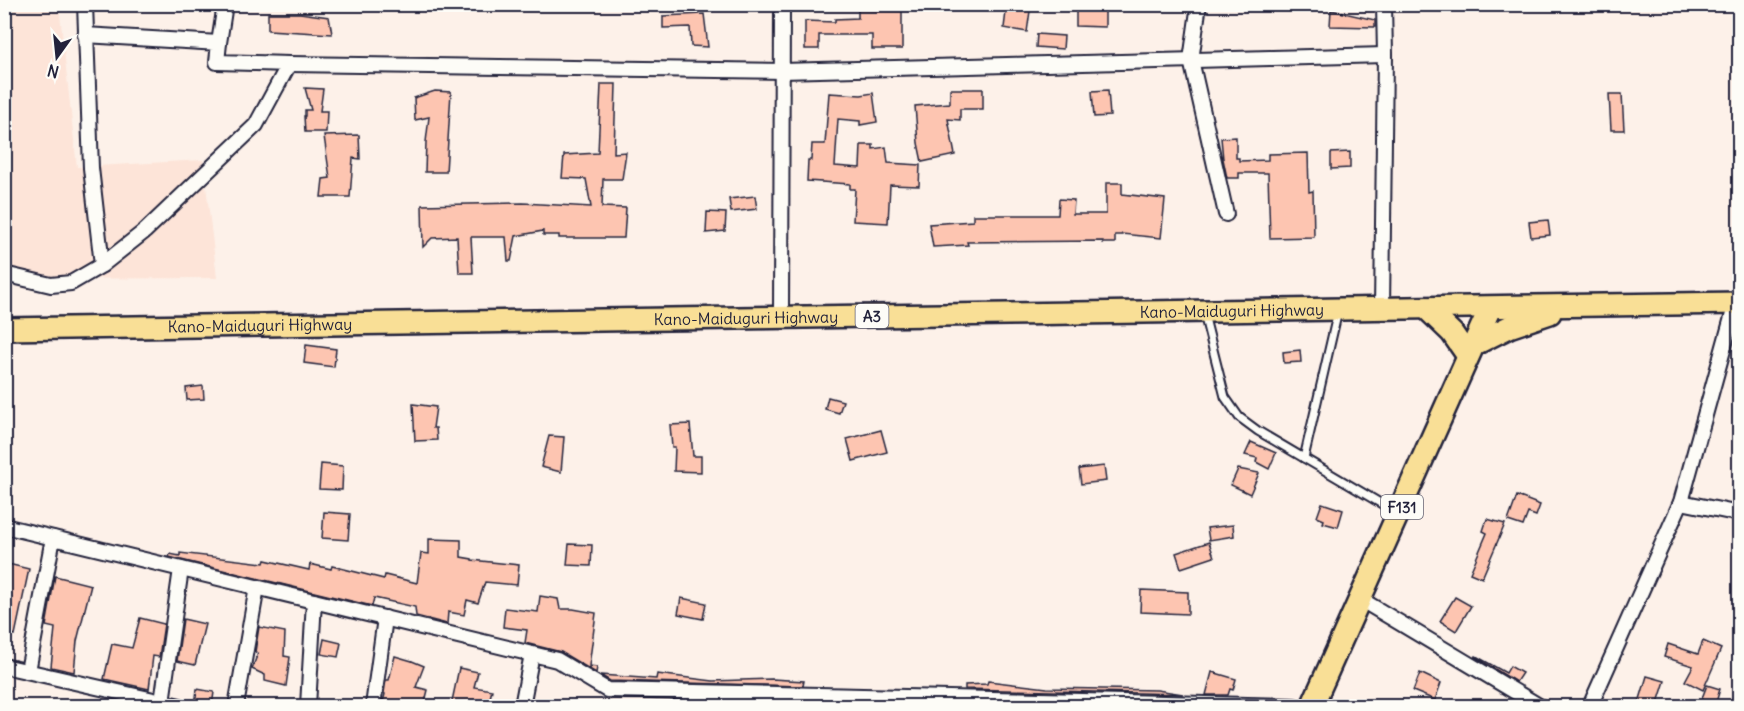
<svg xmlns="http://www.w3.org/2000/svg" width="1744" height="711" viewBox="0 0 1744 711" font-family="Delius,sans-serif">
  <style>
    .built { fill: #fde4d8 }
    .building { fill: #fdc5b1; stroke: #22223b; stroke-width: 1.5 }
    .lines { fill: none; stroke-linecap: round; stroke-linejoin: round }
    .service-casing { stroke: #22223b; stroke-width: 11 }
    .minor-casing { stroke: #22223b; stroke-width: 18 }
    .primary-casing { stroke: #22223b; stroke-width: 26 }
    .trunk-casing { stroke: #22223b; stroke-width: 26 }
    .service { stroke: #fdfcf7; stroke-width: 7 }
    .minor { stroke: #fdfcf7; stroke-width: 14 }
    .primary { stroke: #f9df96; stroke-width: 21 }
    .trunk { stroke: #f9df96; stroke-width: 21 }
    .labels { text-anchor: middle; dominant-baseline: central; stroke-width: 5; stroke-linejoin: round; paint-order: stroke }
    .shield { fill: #fdfcf7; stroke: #646373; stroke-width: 1.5 }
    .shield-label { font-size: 15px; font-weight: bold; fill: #22223b }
    .street-label { font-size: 16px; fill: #22223b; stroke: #fdfcf7 }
  </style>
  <rect width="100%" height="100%" fill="#fdf1e9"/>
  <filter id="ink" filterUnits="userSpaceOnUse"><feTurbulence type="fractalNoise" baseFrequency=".0167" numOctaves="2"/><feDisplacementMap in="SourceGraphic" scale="12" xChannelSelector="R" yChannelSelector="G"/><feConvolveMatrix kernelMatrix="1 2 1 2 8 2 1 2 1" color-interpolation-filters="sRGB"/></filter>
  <g filter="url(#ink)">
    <path class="built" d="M4,5H59L77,167L203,160L217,278L5,279Z"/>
    <g class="building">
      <path d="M1007,4H1031L1027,32L1004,28Z"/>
      <path d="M1076,4H1105V27L1076,26Z"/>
      <path d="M858,10L902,11V49H872V35H819V49H805V21L835,22V19L858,18Z"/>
      <path d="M1331,10L1375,20V27L1330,26Z"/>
      <path d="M268,13H300L329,17L332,34L268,30Z"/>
      <path d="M704,14L708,47L691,46L690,27L663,28V16Z"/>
      <path d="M1037,34L1064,36L1063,49L1036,47Z"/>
      <path d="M601,84H616L614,153L626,152L622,179H603L602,207L626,208L624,238H559V235H543V231L516,236L511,261H508L506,237H471L473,273H459L457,237L432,238L423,247L422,205L523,203L591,207L586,179L562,178L564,155L598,153Z"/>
      <path d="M305,88L323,89L320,111H327L326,132H305L304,116H305V110H311Z"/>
      <path d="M950,89H983V109H960V120L948,119L955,155L922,162L918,143L915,106L950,103Z"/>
      <path d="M1108,90L1110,116L1094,117L1092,91Z"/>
      <path d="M435,91L451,92L446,172H425L426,142L429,117L415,120L414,98Z"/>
      <path d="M829,93L861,95L873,93L877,122L860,125V121L838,119L835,166L860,168L861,145H873V149L886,147L888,163L920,165L919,186L890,185L888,223L853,221L855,189H850V184L807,181L808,160H811L812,144H825Z"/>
      <path d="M1609,94H1622L1624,130H1611Z"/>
      <path d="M359,135L360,159L353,158L350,197H321L323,179L330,178L324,136Z"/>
      <path d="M1236,137V158H1239V161L1268,160V154L1308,153L1309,192L1313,191L1314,237L1270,238L1268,173H1239V178H1227L1223,159L1221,138Z"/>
      <path d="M1350,152V168L1331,169V153Z"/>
      <path d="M1106,183H1122V194L1165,199L1161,238L1122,234V235H1115V243H1103V241L967,242L968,245L933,247L929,224L973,221V215H1058L1059,199L1074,200L1073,214H1106Z"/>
      <path d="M755,196L757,209L731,212L729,199Z"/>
      <path d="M707,212L726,213L725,231L706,233Z"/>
      <path d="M1548,220L1550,235L1531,237L1529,222Z"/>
      <path d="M306,345L336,349L334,367L304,363Z"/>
      <path d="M1300,350L1301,362L1284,363L1283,352Z"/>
      <path d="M203,386L204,399L187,400L186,388Z"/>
      <path d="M828,397L843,401L839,413L825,409Z"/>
      <path d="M413,404L436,407L433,428H436L437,440L415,441Z"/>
      <path d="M690,424L693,456H701V472L674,471L675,447H672L670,425Z"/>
      <path d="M881,430L887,452L853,461L847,439Z"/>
      <path d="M549,436L564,437L561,472L541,467Z"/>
      <path d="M1251,442L1276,453L1269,469L1256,462L1257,458L1245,455Z"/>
      <path d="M321,464L343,466L342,490L319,489Z"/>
      <path d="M1104,466L1106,481L1081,484L1079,469Z"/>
      <path d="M1238,469L1259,473L1250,494L1231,485Z"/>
      <path d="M1517,496L1540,505L1536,516L1528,513L1523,526L1508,521Z"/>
      <path d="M1322,503L1343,510L1338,527L1323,523L1324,520L1317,517Z"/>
      <path d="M324,512L350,514L348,540L322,538Z"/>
      <path d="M1487,519L1505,524L1482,578L1470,573L1487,533L1483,531Z"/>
      <path d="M1233,525L1234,536L1209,540L1207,528Z"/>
      <path d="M429,539L461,540V557L472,559V560L519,565L517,585L485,582L478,603L467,600L464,615L448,612L447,624L416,616L415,607L374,598L372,606L169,557L170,554L180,556V553L264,563L265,560L309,570L310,564L331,569L332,566L384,579L385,575L417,583L421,553L429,554Z"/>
      <path d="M1209,542L1214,557L1181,568L1176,553Z"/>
      <path d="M569,544L592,545L591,566L567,565Z"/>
      <path d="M4,563L29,569L15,635L4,632Z"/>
      <path d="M55,576L91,585L77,641L74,672L51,667L55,628L46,626Z"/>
      <path d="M1141,590L1188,592V614L1140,612Z"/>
      <path d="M540,596L558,599L560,609H573L596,613L589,666L597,667L596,673L561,652L525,643L527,630L503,627L505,608L538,612Z"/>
      <path d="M1455,597L1471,606L1456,631L1440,621Z"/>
      <path d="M681,598L706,603L703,619L678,614Z"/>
      <path d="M140,618L164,624L159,657L153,656L149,689L104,679L112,644L132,648Z"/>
      <path d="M183,619L205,624L195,665L177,661Z"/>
      <path d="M259,627L285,632L284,656L290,657L286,686L265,681V675L252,669L258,653L255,652Z"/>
      <path d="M324,639L341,643L338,657L321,654Z"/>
      <path d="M1703,641L1721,649L1703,690L1685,681L1693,666L1664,657L1668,644L1698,654Z"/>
      <path d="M395,656L412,661L424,666L416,687L428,690L424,706H382L385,694L384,693L386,680H389Z"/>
      <path d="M1476,656L1506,673L1510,666L1522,673L1516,682L1475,657Z"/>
      <path d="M459,668L478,672L474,687L492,690L488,706H451Z"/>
      <path d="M1212,672L1236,679L1233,690L1230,689L1228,695H1206Z"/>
      <path d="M1420,673L1441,683L1435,700L1413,691Z"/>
      <path d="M657,674L713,681L772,679L804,681L803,686L610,681L600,675L656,679Z"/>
      <path d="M1647,676L1665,681L1657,706H1638Z"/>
      <path d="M988,681L1047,688L1157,690L1183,694L965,689V685L987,684Z"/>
      <path d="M1707,685L1720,689L1715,706H1699Z"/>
      <path d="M197,689L214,692L212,706H195Z"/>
    </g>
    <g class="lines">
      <g class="service-casing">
        <g id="service">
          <path d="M1204,314L1225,397L1239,417L1258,431L1397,513"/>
          <path d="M1304,458L1338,311"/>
        </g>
      </g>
      <g class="minor-casing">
        <g id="minor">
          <path d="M85,4L91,168L102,265"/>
          <path d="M1199,4L1191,60L1226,214"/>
          <path d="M85,35L219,43L217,62L289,64L782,71L1385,55"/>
          <path d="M219,43L225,4"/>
          <path d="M4,274L51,285L71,283L102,265L145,231L256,125L289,64"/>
          <path d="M1382,309L1385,55L1384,4"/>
          <path d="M781,318L782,4"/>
          <path d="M1681,502L1740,514"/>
          <path d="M4,526L557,660L607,690L1294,706"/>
          <path d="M1360,599L1539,706"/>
          <path d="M4,666L180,706"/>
          <path d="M28,671L53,538"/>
          <path d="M162,702L181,569"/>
          <path d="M236,706L257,587"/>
          <path d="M308,706L314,601"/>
          <path d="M373,706L385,618"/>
          <path d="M522,706L532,654"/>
          <path d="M1590,706L1681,502L1736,303"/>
        </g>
      </g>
      <g class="primary-casing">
        <path id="primary" d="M1312,706L1490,308"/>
      </g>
      <g class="trunk-casing">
        <g id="trunk">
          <path d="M1426,308L1452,333L1468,356"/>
          <path id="s1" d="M4,329L1740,303"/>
          <path d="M1473,345L1509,327L1550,313"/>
        </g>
      </g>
      <use href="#service" class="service"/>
      <use href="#minor" class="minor"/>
      <use href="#primary" class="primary"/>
      <use href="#trunk" class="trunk"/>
    </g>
  </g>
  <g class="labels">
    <g class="shield">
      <rect x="855.5" y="304" width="33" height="24" rx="4.5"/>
      <rect x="1381" y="495" width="42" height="24" rx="4.5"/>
    </g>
    <g class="shield-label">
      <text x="872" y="316">A3</text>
      <text x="1402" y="507">F131</text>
    </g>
    <g class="street-label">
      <text stroke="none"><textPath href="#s1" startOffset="1228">Kano-Maiduguri Highway</textPath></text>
      <text stroke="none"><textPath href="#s1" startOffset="742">Kano-Maiduguri Highway</textPath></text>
      <text stroke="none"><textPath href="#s1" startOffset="256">Kano-Maiduguri Highway</textPath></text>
    </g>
  </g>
  <rect width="1744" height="711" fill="none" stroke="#fdfcf7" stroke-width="24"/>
  <rect x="12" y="12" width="1720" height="687" fill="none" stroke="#22223b" stroke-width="2" filter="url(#ink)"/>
  <g transform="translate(57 57) rotate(195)" stroke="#fdfcf7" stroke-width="4.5" paint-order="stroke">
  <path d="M0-4.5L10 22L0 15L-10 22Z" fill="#22223b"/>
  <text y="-9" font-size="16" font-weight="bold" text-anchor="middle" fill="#22223b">N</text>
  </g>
</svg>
